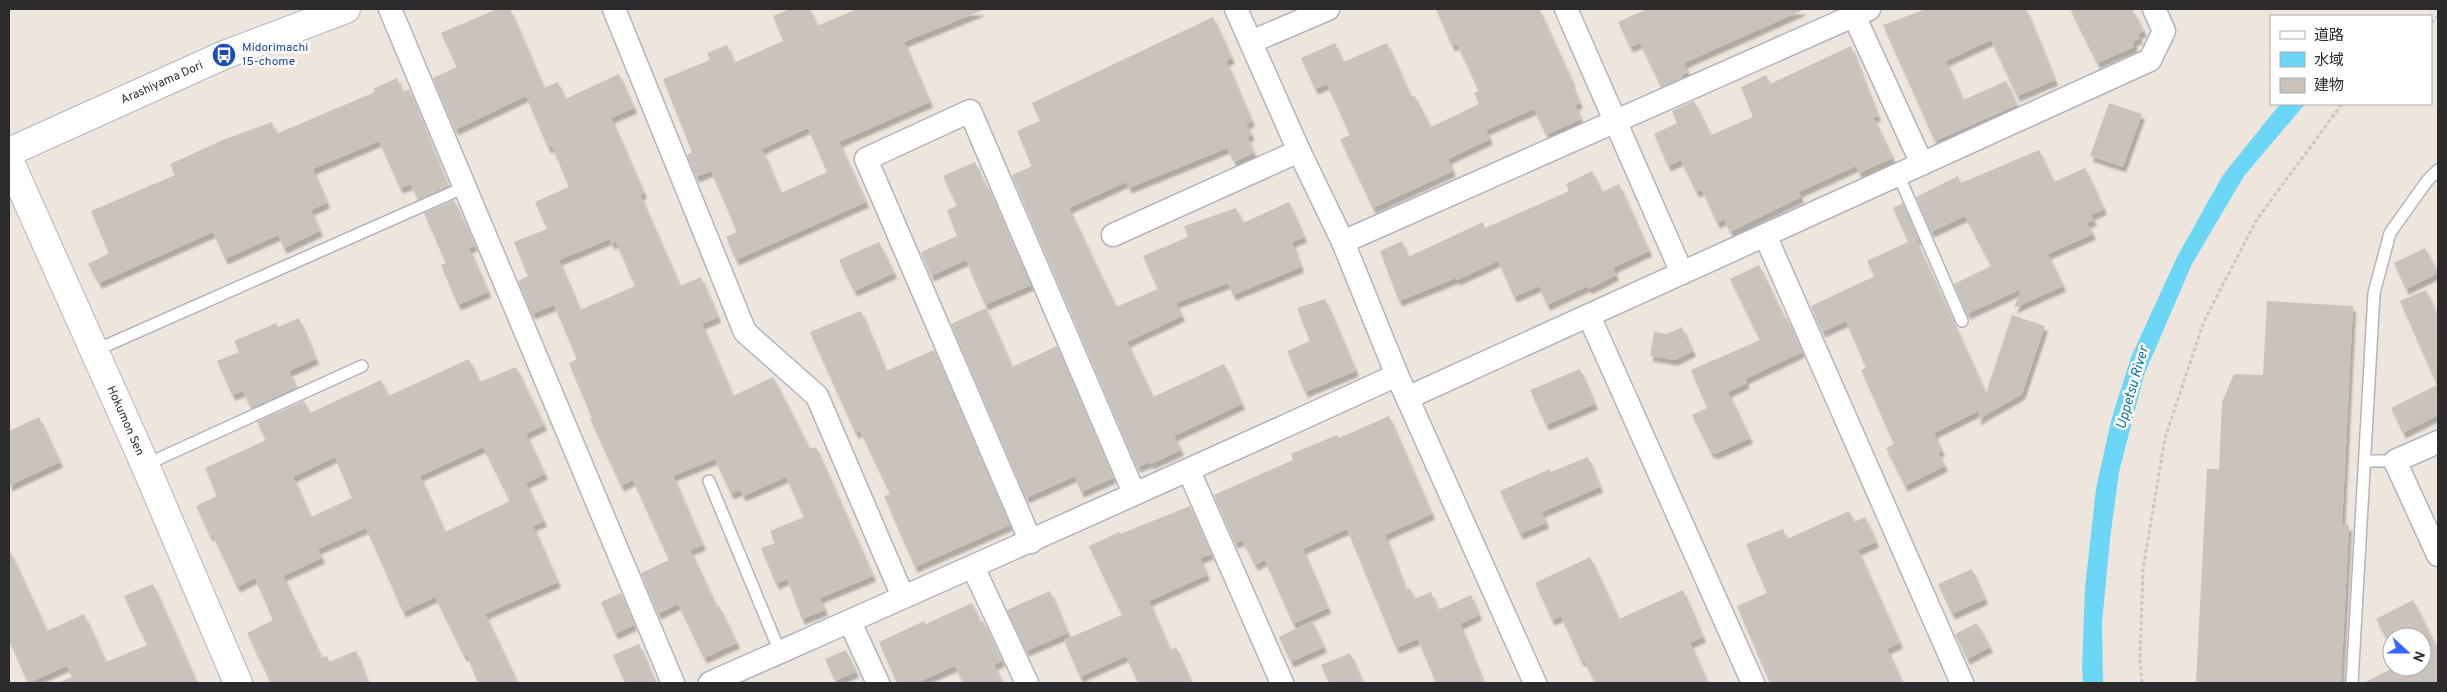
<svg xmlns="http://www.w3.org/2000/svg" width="2447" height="692" viewBox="0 0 2447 692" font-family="Overpass,'Noto Sans JP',sans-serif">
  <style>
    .water { fill: #6bd6f5 }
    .building { fill: #c9c3bc; fill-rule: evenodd; filter: url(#shadow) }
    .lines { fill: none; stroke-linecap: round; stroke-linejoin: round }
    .lane-casing { stroke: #b1b4c0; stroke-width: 14 }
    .street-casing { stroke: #b1b4c0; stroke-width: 25 }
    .secondary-casing { stroke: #b1b4c0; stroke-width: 30 }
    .path { stroke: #c8c8c8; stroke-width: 3; stroke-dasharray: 4 2.5; stroke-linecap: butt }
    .lane { stroke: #fff; stroke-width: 11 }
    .street { stroke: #fff; stroke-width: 22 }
    .secondary { stroke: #fff; stroke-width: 28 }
    .labels { text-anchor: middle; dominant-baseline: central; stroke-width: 5; stroke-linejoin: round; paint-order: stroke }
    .transit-label { font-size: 12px; fill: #164399; stroke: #fff; text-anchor: start }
    .street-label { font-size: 12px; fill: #2b2b2b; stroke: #fff }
    .water-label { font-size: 14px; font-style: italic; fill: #0774a4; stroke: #fff }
  </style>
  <defs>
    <filter id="shadow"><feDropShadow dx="3" dy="5.5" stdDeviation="1" flood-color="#0004"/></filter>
  </defs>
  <rect width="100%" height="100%" fill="#eee6dd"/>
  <path class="water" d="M2280,104H2305L2244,176L2192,264L2144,375L2119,472L2110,539L2102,623L2103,683H2083L2082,668L2085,588L2096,489L2111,421L2131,357L2177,257L2223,175Z"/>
  <g class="building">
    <path d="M497,9H510L544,88L558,82L565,99L619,74L634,108L611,118L644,193L640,195L680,286L701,277L718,317L702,324L733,396L773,377L810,449L816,447L873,576L820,598L825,610L802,619L787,579L776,584L761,548L775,543L770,531L804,517L786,477L743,496L740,490L731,494L715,459L673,476L703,545L690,550L717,607L719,606L737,643L704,658L678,604L658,614L641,573L669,560L633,480L621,486L590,419L592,418L569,363L577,359L554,305L532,314L518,281L528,276L514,242L547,229L535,202L569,187L552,146L548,148L526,96L455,130L433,78L457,67L441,33ZM610,239L611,244L616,242L635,286L580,310L559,260Z"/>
    <path d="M790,9H810L817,26L857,9L983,10L904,42L930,102L839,142L866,202L736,260L726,237L737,232L711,171L696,177L687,155L692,152L663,79L710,60L707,53L727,45L734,63L783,41L773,16ZM808,128L827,172L781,193L762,149Z"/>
    <path d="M1436,9H1539L1572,81L1571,82L1580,103L1575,105L1581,119L1546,135L1534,109L1486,130L1490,139L1448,159L1453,171L1373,208L1340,139L1350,135L1327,84L1315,89L1301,58L1335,43L1343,62L1387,43L1411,97L1414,95L1431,127L1479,104L1474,93L1479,91L1457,44L1452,46Z"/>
    <path d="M1647,9H1805L1684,63L1688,72L1682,75L1683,77L1661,87L1640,43L1630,47L1618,22Z"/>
    <path d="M1926,9H2026L2055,80L2017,96L1991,40L1946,61L1963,100L2006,81L2017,105L1935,141L1883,25Z"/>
    <path d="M2070,9H2132L2144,31L2138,34L2140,38L2134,41V47L2097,63Z"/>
    <path d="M1213,17L1232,58L1226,61L1252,121L1246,124L1252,135L1247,137L1254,153L1234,162L1227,148L1129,188L1126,182L1069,208L1116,307L1158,289L1143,256L1188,237L1184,226L1236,208L1243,223L1289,202L1304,237L1292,242L1301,267L1233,295L1228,283L1176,303L1182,316L1127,342L1153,397L1224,364L1242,404L1174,436L1181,450L1151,464L1150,462L1137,467L1012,175L1032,166L1017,131L1040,121L1032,103Z"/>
    <path d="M1851,46L1878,116L1873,117L1893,158L1859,173L1856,166L1799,192L1801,197L1730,232L1724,219L1717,223L1702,190L1696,192L1681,160L1668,166L1654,134L1677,123L1672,111L1694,101L1711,135L1753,117L1741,87L1766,75L1770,84Z"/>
    <path d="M397,78L403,92L409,89L448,186L418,200L411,184L400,188L379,141L313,169L327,203L311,210L320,231L284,248L278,235L225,259L213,232L99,283L88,264L109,253L91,211L175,175L170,164L223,140L272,122L276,134L375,92L373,89Z"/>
    <path d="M2109,103L2142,114L2123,167L2090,156Z"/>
    <path d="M2039,150L2054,182L2085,168L2104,209L2091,215L2094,220L2087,223L2093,234L2048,254L2063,286L2014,308L2021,289L1967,314L1954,284L1991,266L1965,216L1931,232L1916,197L1958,176L1961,183Z"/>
    <path d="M975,162L985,185H987L1031,285L985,305L966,260L931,276L921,252L957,236L947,210L957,206L943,176Z"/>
    <path d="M1592,171L1602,192L1619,184L1649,251L1613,268L1616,275L1589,289L1588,286L1547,305L1539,286L1514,297L1498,261L1457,280L1456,278L1399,301L1380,251L1402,241L1408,257L1483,222L1485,228L1569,191L1566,184Z"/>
    <path d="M454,200L475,246L469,248L488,292L458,305L441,265L446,263L424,213Z"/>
    <path d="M1903,203L1918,239L1916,240L1986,393L2012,315L2045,326L2022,394L1977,420L1980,410L1934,433L1942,451L1938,452L1945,466L1905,486L1886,448L1894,444L1861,370L1866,368L1846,321L1822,332L1811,306L1875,276L1867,261L1908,242L1893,208Z"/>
    <path d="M879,242L894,273L854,291L839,260Z"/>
    <path d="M2425,248L2438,273L2406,289L2394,263Z"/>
    <path d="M1759,265L1785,319L1787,318L1802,352L1745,379L1747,383L1728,392L1750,438L1715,454L1714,452L1711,453L1692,415L1707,408L1691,370L1760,340L1730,279Z"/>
    <path d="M2426,290L2438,318V415L2403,433L2391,408L2437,385L2400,301Z"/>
    <path d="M1325,299L1356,371L1305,392L1287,351L1310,341L1297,308Z"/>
    <path d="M2267,301L2353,306L2342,525H2349L2341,683H2196L2207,469H2219L2222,402L2234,374L2263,375Z"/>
    <path d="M986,308L1012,367L1057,346L1113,478L1081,492L1075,476L1026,498L951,324Z"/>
    <path d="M861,311L886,371L934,350L1010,525L915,567L884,496L890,494L860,431L856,433L854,430L810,332Z"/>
    <path d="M299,318L316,359L289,371L297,387L251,408L243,391L232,395L217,361L239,352L234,341L276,323L278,327Z"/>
    <path d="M1682,327L1693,351L1675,360L1650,356L1654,332L1667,334Z"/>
    <path d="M469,359L480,382L516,367L544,425L526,434L545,474L526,483L544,521L533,526L558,582L485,614L518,683H478L467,655L464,656L435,597L403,612L366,528L318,549L322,558L283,576L322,658L327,656L329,662L356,651L368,683H271L247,633L273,620L255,578L237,587L213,535L210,536L196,506L217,496L205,468L266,440L257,422L304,401L310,413L381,380L388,396ZM483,447L510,501L445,532L420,476ZM335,457L352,498L311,517L293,477Z"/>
    <path d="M1580,369L1595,404L1546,425L1530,390Z"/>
    <path d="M1389,416L1432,514L1385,535L1406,590L1410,588L1414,599L1431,592L1438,610L1471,595L1479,615L1460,624L1484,683H1436L1418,639L1396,648L1347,529L1303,549L1328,608L1293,624L1265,560L1255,565L1242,540L1235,543L1214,495L1293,460L1291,454L1337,435L1339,438Z"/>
    <path d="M39,417L60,462L9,486V431Z"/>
    <path d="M1588,457L1600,487L1542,512L1546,523L1520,534L1500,491L1550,469L1551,472Z"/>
    <path d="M1190,506L1211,554L1200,558L1207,575L1149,601L1170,650L1176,647L1192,683H1138L1126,656L1080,677L1064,640L1122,615L1089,546L1119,532L1120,534Z"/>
    <path d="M1849,511L1854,522L1865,517L1876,542L1858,550L1900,643L1887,649L1903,683H1770L1737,606L1767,593L1746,544L1783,529L1787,539Z"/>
    <path d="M9,549L47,631L84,614L106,662L147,645L124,596L153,584L197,683H58L72,677L67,666L28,683L9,640Z"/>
    <path d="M1590,557L1619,619L1683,590L1703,637L1690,643L1708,683H1595L1584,660L1581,661L1561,616L1552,620L1535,583Z"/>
    <path d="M1972,569L1985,599L1952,614L1938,584Z"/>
    <path d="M1050,591L1068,633L1026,651L1007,610Z"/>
    <path d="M621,593L634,625L615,634L601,602Z"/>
    <path d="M2413,600L2438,650V683H2363L2395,667H2422V637H2392V650L2376,619Z"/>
    <path d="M972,603L980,622L983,621L1002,661L994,665L1003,683H963L955,666L916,683H897L879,642L924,621L926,624Z"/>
    <path d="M1312,621L1324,647L1291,662L1279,637Z"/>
    <path d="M1977,623L1990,647L1967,659L1955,634Z"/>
    <path d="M639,644L656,683H625L613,655Z"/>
    <path d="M846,650L856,672L835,681L825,659Z"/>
    <path d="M1350,653L1363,683H1329L1321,665Z"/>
  </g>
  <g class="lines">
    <g class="lane-casing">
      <g id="lane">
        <path d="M1898,174L1962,321"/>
        <path d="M94,351L465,187"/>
        <path d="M2365,461H2395"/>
        <path d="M145,465L362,366"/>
        <path d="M709,481L780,652"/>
        <path d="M2352,683L2374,293L2390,233L2427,181L2438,170"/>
      </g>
    </g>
    <g class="street-casing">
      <g id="street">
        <path d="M390,9L673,683"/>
        <path d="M614,9L745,332L817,396L903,597"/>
        <path d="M1236,9L1299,151L1343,242L1397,375L1535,683"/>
        <path d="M1566,9L1682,273"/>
        <path d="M1851,9L1922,164"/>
        <path d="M1251,42L1328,9"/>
        <path d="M1113,235L1299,151"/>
        <path d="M1765,235L1962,683"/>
        <path d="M1343,242L1869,9"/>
        <path d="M1589,316L1753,683"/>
        <path d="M1407,398L2150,60L2164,31L2154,9"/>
        <path d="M2438,442L2395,461L2438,555"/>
        <path d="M1189,471L1282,683"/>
        <path d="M1031,542L866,159L970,111L1134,493"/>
        <path d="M973,567L1027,683"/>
        <path d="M850,622L878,683"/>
        <path d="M710,683C940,581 1169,480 1397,375"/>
      </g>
    </g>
    <g class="secondary-casing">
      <g id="secondary">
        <path d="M9,152L224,55L346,9"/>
        <path d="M9,160L139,451L238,683"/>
      </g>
    </g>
    <g class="path">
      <path d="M2431,23L2438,16"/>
      <path d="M2142,683L2140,659L2143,569L2165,438L2204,321L2256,221L2342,104"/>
    </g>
    <use href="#lane" class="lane"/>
    <use href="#street" class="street"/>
    <use href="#secondary" class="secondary"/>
  </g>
  <defs>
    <g id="bus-disc" transform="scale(1.25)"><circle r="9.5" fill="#1a4fb4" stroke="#fff"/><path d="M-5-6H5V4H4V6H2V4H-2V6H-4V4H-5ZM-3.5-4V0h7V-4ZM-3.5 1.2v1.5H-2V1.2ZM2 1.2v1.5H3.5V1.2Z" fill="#fff"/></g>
  </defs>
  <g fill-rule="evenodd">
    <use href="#bus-disc" x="224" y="55"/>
  </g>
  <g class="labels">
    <g class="transit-label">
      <text x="242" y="48">Midorimachi<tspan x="242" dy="14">15-chome</tspan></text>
    </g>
    <g class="street-label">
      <text transform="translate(162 83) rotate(-24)">Arashiyama Dori</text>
      <text transform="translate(125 421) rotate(66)">Hokumon Sen</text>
    </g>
    <g class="water-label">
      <text transform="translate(2133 388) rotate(-74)">Uppetsu River</text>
    </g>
  </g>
  <rect width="2447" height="692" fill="none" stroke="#2b2b2b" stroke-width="20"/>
  <rect x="2270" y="15" width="162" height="90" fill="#ffffff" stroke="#aaaaaa"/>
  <rect x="2280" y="31" width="25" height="8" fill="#ffffff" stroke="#aaaaaa"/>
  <text x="2314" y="40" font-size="15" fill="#2b2b2b">道路</text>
  <rect x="2280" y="52" width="25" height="15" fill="#6bd6f5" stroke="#aaaaaa"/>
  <text x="2314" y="65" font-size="15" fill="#2b2b2b">水域</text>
  <rect x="2280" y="78" width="25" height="15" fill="#c9c3bc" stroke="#aaaaaa"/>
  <text x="2314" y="90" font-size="15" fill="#2b2b2b">建物</text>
  <g transform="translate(2407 652) rotate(111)"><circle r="24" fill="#ffffff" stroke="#aaaaaa"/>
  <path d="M0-4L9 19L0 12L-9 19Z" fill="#3965ff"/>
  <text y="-8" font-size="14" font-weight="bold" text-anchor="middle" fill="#2b2b2b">N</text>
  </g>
</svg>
